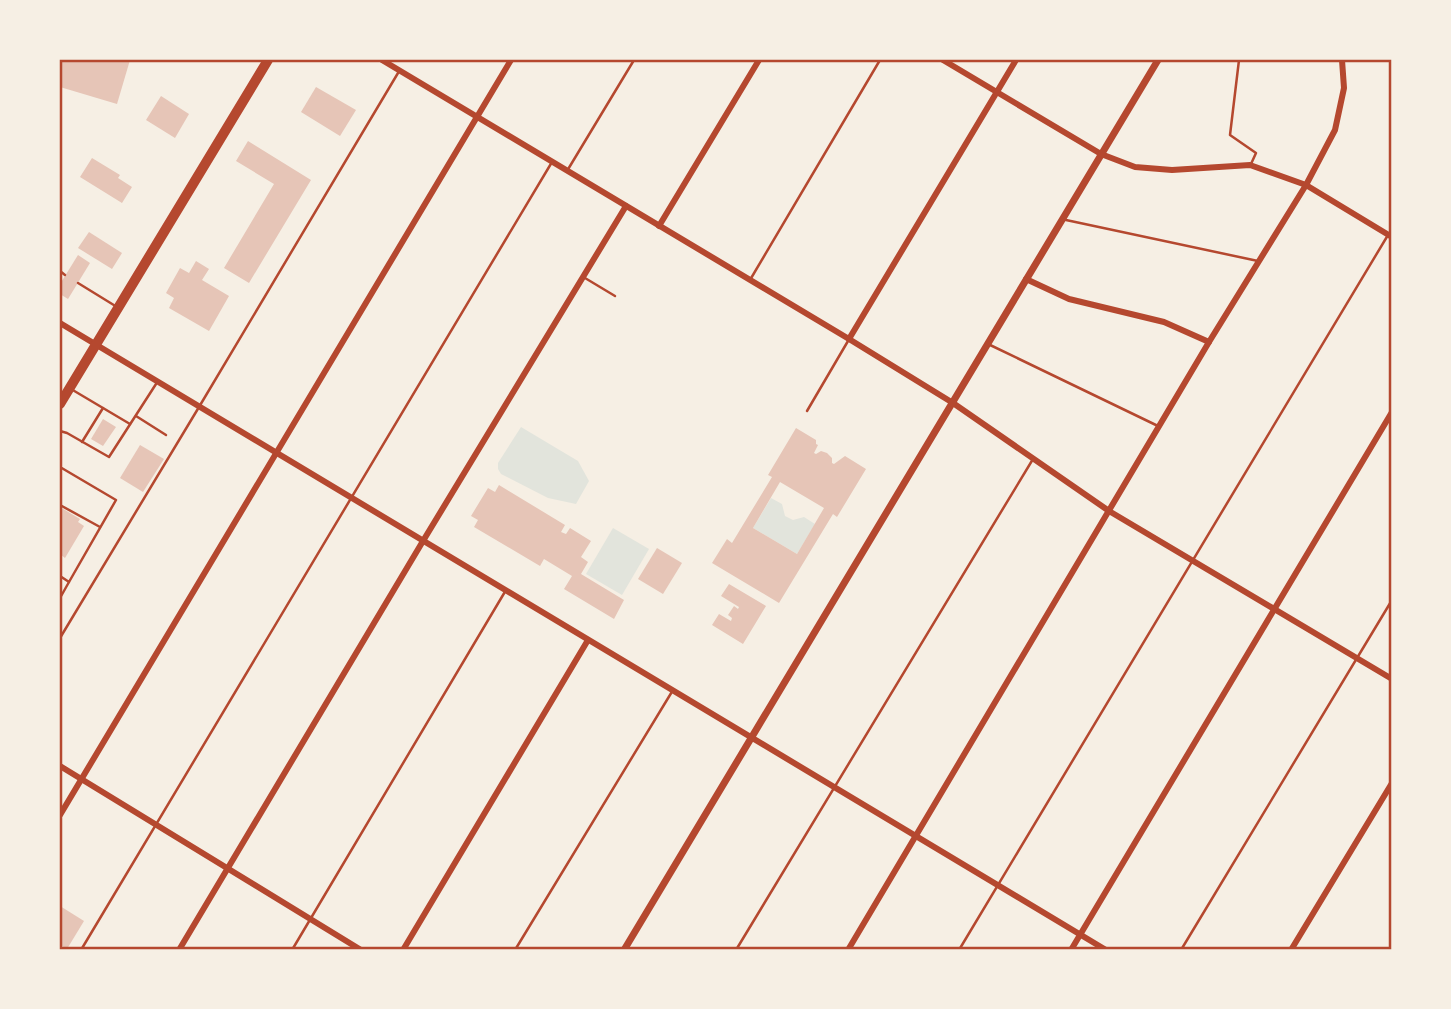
<svg xmlns="http://www.w3.org/2000/svg" width="1451" height="1009" viewBox="0 0 1451 1009" font-family="Manrope,sans-serif">
  <style>
    .green { fill: #e2e4dc }
    .building { fill: #e6c5b7; fill-rule: evenodd }
    .lines { fill: none; stroke-linecap: round; stroke-linejoin: round }
    .service { stroke: #b5482f; stroke-width: 2.5 }
    .minor { stroke: #b5482f; stroke-width: 6 }
    .tertiary { stroke: #b5482f; stroke-width: 7 }
    .primary { stroke: #b5482f; stroke-width: 10 }
    .neatline { fill: none; stroke: #b5482f; stroke-width: 2.5 }
  </style>
  <rect width="100%" height="100%" fill="#f6efe4"/>
  <g class="green">
    <path d="M521,427L578,461L589,481L576,504L548,498L501,474L498,469V463Z"/>
    <path d="M771,498L782,504L785,516L793,520L804,517L815,524L797,554L753,528Z"/>
    <path d="M613,528L649,549L622,595L586,574Z"/>
  </g>
  <g class="building">
    <path d="M60,60H130L117,104L60,87Z"/>
    <path d="M316,87L356,110L340,136L301,112Z"/>
    <path d="M161,96L189,114L175,138L146,120Z"/>
    <path d="M248,141L311,180L249,283L224,268L274,184L236,161Z"/>
    <path d="M92,158L120,175L118,178L132,187L122,203L80,177Z"/>
    <path d="M89,232L122,253L112,269L78,248Z"/>
    <path d="M78,255L90,263L68,299L60,294V284Z"/>
    <path d="M196,261L209,269L202,280L229,296L209,331L169,308L174,298L166,293L180,268L189,273Z"/>
    <path d="M103,419L116,427L103,446L91,439Z"/>
    <path d="M796,428L816,440V444L818,445L814,453L816,454L821,451L827,453L832,458V463L834,464L845,456L866,469L837,517L833,514L779,603L712,563L727,539L732,543L772,477L768,475ZM780,482L824,508L797,554L753,528Z"/>
    <path d="M140,445L164,459L143,492L120,478Z"/>
    <path d="M499,485L565,525L561,532L566,534L570,528L591,541L581,557L588,562L581,574L624,600L614,619L564,589L572,576L544,559L540,566L474,527L478,520L471,516L488,488L495,492Z"/>
    <path d="M60,507L80,519L78,522L84,526L65,558L60,554Z"/>
    <path d="M657,548L682,563L663,594L638,579Z"/>
    <path d="M729,584L766,606L743,644L712,625L719,614L731,621L732,618L728,615L734,606L738,609L739,607L721,596Z"/>
    <path d="M60,906L84,921L67,949L60,945Z"/>
  </g>
  <g class="lines">
    <g class="service">
      <path d="M1239,60L1230,135L1256,153L1251,164"/>
      <path d="M567,171L634,60"/>
      <path d="M1066,220L1258,261"/>
      <path d="M60,271L65,275"/>
      <path d="M585,278L615,296"/>
      <path d="M750,280L880,60"/>
      <path d="M78,283L117,307"/>
      <path d="M988,344L1158,426"/>
      <path d="M71,389L103,408L82,442"/>
      <path d="M103,408L130,424"/>
      <path d="M807,411L848,341"/>
      <path d="M136,416L166,435"/>
      <path d="M60,431L67,433L109,457L156,384"/>
      <path d="M60,467L116,500L69,582L60,576"/>
      <path d="M60,505L100,527"/>
      <path d="M60,598L69,582"/>
      <path d="M60,638L199,407L398,73"/>
      <path d="M81,950L552,162"/>
      <path d="M292,950L506,590"/>
      <path d="M515,950L673,690"/>
      <path d="M736,950L1033,459"/>
      <path d="M959,950L1388,235"/>
      <path d="M1181,950L1392,600"/>
    </g>
    <g class="minor">
      <path d="M382,60L849,339L953,403L1109,511L1392,679"/>
      <path d="M943,60L1101,154L1135,167L1172,170L1250,165L1306,185L1392,237"/>
      <path d="M659,226L759,60"/>
      <path d="M1026,279L1069,299L1164,322L1209,342"/>
      <path d="M60,323L1106,950"/>
      <path d="M849,339L1016,60"/>
      <path d="M60,766L361,950"/>
      <path d="M60,815L511,60"/>
      <path d="M179,950L423,541L626,206"/>
      <path d="M403,950L588,640"/>
      <path d="M848,950L1209,342L1306,185L1335,130L1344,88L1342,60"/>
      <path d="M1071,950L1392,412"/>
      <path d="M1291,950L1392,783"/>
    </g>
    <path class="tertiary" d="M624,950L1158,60"/>
    <path class="primary" d="M60,404L268,60"/>
  </g>
  <rect width="1451" height="1009" fill="none" stroke="#f6efe4" stroke-width="122"/>
  <rect x="61" y="61" width="1329" height="887" class="neatline"/>
</svg>
